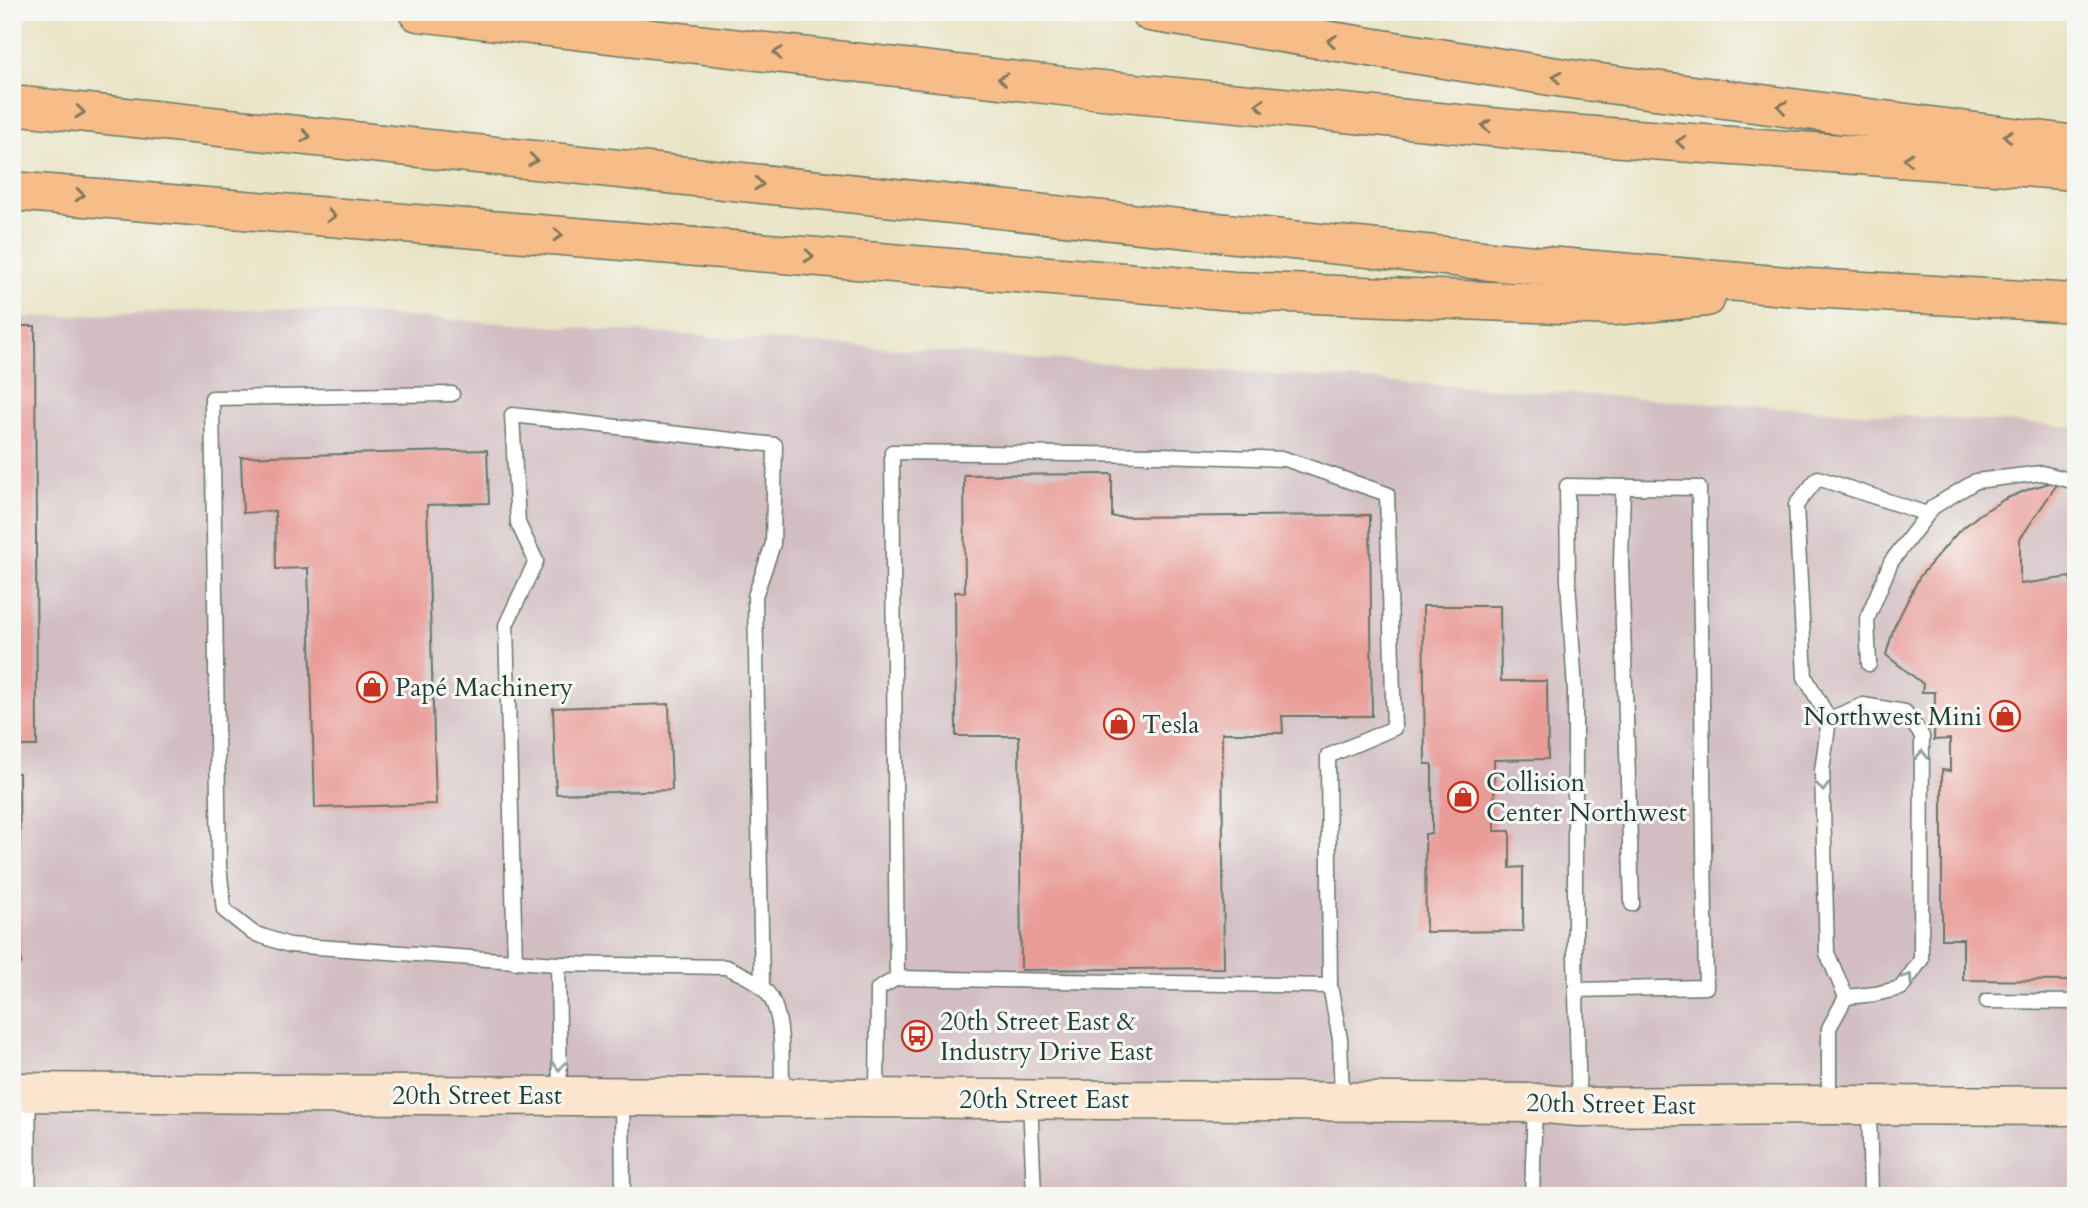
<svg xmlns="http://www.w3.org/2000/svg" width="2088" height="1208" viewBox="0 0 2088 1208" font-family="Cardo,serif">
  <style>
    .industrial { fill: #d2bec2 }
    .building { fill: #e99b97 }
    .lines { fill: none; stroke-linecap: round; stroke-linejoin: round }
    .service-casing { stroke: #667767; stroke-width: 17 }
    .tertiary-casing { stroke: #667767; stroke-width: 38 }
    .secondary-casing { stroke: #667767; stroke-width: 41 }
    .motorway-casing { stroke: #667767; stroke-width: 41 }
    .service { stroke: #fff; stroke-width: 14 }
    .tertiary { stroke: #fff; stroke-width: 35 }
    .secondary { stroke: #fce5cf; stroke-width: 38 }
    .motorway { stroke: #f7bd88; stroke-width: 38 }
    .oneway { stroke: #80775a }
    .oneway2 { stroke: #8f9e9a }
    .labels { text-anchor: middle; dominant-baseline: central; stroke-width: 6; stroke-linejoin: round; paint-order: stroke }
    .poi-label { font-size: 26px; fill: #1f3d34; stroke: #f6f6f2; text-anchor: start }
    .street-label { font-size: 26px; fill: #1f3d34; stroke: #f6f6f2 }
  </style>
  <rect width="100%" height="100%" fill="#f6f6f2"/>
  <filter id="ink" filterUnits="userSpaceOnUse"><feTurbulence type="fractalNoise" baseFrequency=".0143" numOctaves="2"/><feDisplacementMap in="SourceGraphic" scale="14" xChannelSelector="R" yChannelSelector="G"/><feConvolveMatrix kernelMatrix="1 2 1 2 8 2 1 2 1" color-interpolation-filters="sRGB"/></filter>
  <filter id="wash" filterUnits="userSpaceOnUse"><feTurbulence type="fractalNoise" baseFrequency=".00686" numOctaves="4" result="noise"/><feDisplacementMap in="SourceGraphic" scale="28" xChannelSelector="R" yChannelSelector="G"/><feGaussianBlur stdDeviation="1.57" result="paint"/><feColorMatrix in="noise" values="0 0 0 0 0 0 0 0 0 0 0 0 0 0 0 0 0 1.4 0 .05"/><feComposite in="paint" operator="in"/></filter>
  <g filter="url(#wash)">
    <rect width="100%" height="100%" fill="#e9e4c5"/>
    <path class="industrial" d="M276,308L2076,427V1196H12V318Z"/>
    <g id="blocks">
      <g class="building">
        <path d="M12,326H35L37,746H12Z"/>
        <path d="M487,450L489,503L427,505L436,804L315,808L308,568L276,569L275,511L243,513L241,457Z"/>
        <path d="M1112,474V517L1370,515L1372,716H1282L1283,733H1222L1224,968L1021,970L1019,736H956L955,592H965L964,475Z"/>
        <path d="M2060,480L2020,539V584L2070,577L2076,608L2075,981L1963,980V939H1942V770L1950,771V739L1934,740L1935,692H1922L1923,684L1886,655L1894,627L1920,576L1958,532L1980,514L2005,499L2032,488Z"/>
        <path d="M1423,606H1500L1501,681H1547L1548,759L1494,760L1495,831H1510V868L1523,867V931L1426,932L1425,834L1432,833V764H1425Z"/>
        <path d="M669,704L672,790L556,794L553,708Z"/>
        <path d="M12,773H19L21,964H12Z"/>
      </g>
    </g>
  </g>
  <g filter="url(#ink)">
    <use href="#blocks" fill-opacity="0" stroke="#667767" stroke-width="2"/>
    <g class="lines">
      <g class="service-casing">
        <g id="service">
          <path d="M452,394L212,398L219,866L224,910L253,933L289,945L558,964L560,1094"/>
          <path d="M1623,487L1621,563L1632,904"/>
          <path d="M1869,664L1867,619L1891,562L1933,507L1976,481L2042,473L2076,482"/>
          <path d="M1829,719L1863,705L1905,712L1922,736L1921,960L1901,988L1875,994L1846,997"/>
          <path d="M515,962L506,625L536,561L518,523L512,415L775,445L773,544L755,596L762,988"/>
          <path d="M558,964L726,967C742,974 762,982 771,998C785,1023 781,1069 782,1097"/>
          <path d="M897,978L892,452L1160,455L1285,459L1387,494L1394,728L1328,756L1330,986L1340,1039L1342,1100"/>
          <path d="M1576,990L1706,987L1699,488L1567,486L1568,580L1575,690V956L1579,1106"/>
          <path d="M1846,997L1827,953L1822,771L1829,719L1805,677L1796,505L1818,478L1927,514"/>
          <path d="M1987,1001L2076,1002"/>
          <path d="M877,1097L878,989L897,978L1330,986"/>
          <path d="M622,1099L623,1196"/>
          <path d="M1030,1099L1034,1196"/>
          <path d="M1829,1103V1028L1846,997"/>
          <path d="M1869,1106L1871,1196"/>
          <path d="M1532,1196L1535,1103"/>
        </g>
      </g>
      <g class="tertiary-casing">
        <path id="tertiary" d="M18,1092V1196"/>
      </g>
      <g class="secondary-casing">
        <path id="secondary" d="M12,1092L1535,1103L1579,1107L1829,1105L2076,1106"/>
      </g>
      <g class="motorway-casing">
        <g id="motorway">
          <path d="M418,12L1071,87L1554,133L2076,171"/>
          <path d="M1150,12L1570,79L2076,145"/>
          <path d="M12,105L1501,262L1810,288L2076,303"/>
          <path d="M12,191L1234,291L1613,306L1706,297"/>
        </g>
      </g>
      <use href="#service" class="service"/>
      <use href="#tertiary" class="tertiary"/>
      <use href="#secondary" class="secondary"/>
      <use href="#motorway" class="motorway"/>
    </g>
    <defs><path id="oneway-chevron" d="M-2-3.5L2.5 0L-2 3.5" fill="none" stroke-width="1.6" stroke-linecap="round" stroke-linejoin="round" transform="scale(1.75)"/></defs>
    <g class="oneway">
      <use href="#oneway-chevron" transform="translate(1332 41) rotate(-171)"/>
      <use href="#oneway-chevron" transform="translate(778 53) rotate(-173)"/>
      <use href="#oneway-chevron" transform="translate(1557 77) rotate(-171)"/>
      <use href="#oneway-chevron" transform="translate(1003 79) rotate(-173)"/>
      <use href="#oneway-chevron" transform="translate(1260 105) rotate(-175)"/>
      <use href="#oneway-chevron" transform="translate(1782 107) rotate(-172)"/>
      <use href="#oneway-chevron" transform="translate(80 112) rotate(6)"/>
      <use href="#oneway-chevron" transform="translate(1486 126) rotate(-175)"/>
      <use href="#oneway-chevron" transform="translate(306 136) rotate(6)"/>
      <use href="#oneway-chevron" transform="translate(2008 136) rotate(-173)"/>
      <use href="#oneway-chevron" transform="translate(1681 142) rotate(-176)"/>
      <use href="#oneway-chevron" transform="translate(1908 159) rotate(-176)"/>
      <use href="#oneway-chevron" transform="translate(533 160) rotate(6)"/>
      <use href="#oneway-chevron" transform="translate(759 184) rotate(6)"/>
      <use href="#oneway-chevron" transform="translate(80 195) rotate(5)"/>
      <use href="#oneway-chevron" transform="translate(331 216) rotate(5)"/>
      <use href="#oneway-chevron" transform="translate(558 235) rotate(5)"/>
      <use href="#oneway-chevron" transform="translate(809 256) rotate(5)"/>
    </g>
    <g class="oneway2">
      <use href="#oneway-chevron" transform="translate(1922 755) rotate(-90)"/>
      <use href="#oneway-chevron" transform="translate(1823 787) rotate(88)"/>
      <use href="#oneway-chevron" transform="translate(1908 978) rotate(-55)"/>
      <use href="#oneway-chevron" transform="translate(559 1066) rotate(90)"/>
    </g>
  </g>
  <defs>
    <g id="shop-ring" transform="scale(1.575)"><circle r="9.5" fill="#f6f6f2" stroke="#c8321e" stroke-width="1.5"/><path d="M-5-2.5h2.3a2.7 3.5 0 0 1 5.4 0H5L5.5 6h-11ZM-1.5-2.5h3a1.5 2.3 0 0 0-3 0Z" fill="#c8321e"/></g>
    <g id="bus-ring" transform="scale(1.575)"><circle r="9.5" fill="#f6f6f2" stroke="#c8321e" stroke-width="1.5"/><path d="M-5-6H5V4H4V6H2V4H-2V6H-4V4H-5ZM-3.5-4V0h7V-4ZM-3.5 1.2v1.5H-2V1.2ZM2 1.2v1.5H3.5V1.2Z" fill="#c8321e"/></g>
  </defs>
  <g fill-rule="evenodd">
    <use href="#shop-ring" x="372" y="687"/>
    <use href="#shop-ring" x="2005" y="716"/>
    <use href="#shop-ring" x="1119" y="724"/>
    <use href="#shop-ring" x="1463" y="797"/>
    <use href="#bus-ring" x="917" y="1036"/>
  </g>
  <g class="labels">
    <g class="poi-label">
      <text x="395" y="687">Papé Machinery</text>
      <text x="1982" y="716" text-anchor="end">Northwest Mini</text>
      <text x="1142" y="724">Tesla</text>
      <text x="1486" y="782">Collision<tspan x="1486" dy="30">Center Northwest</tspan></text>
      <text x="940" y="1021">20th Street East &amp;<tspan x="940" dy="30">Industry Drive East</tspan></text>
    </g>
    <g class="street-label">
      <text x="477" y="1095">20th Street East</text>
      <text x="1044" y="1099">20th Street East</text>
      <text transform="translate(1611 1104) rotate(1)">20th Street East</text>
    </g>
  </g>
  <rect width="2088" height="1208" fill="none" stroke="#f6f6f2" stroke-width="42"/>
</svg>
